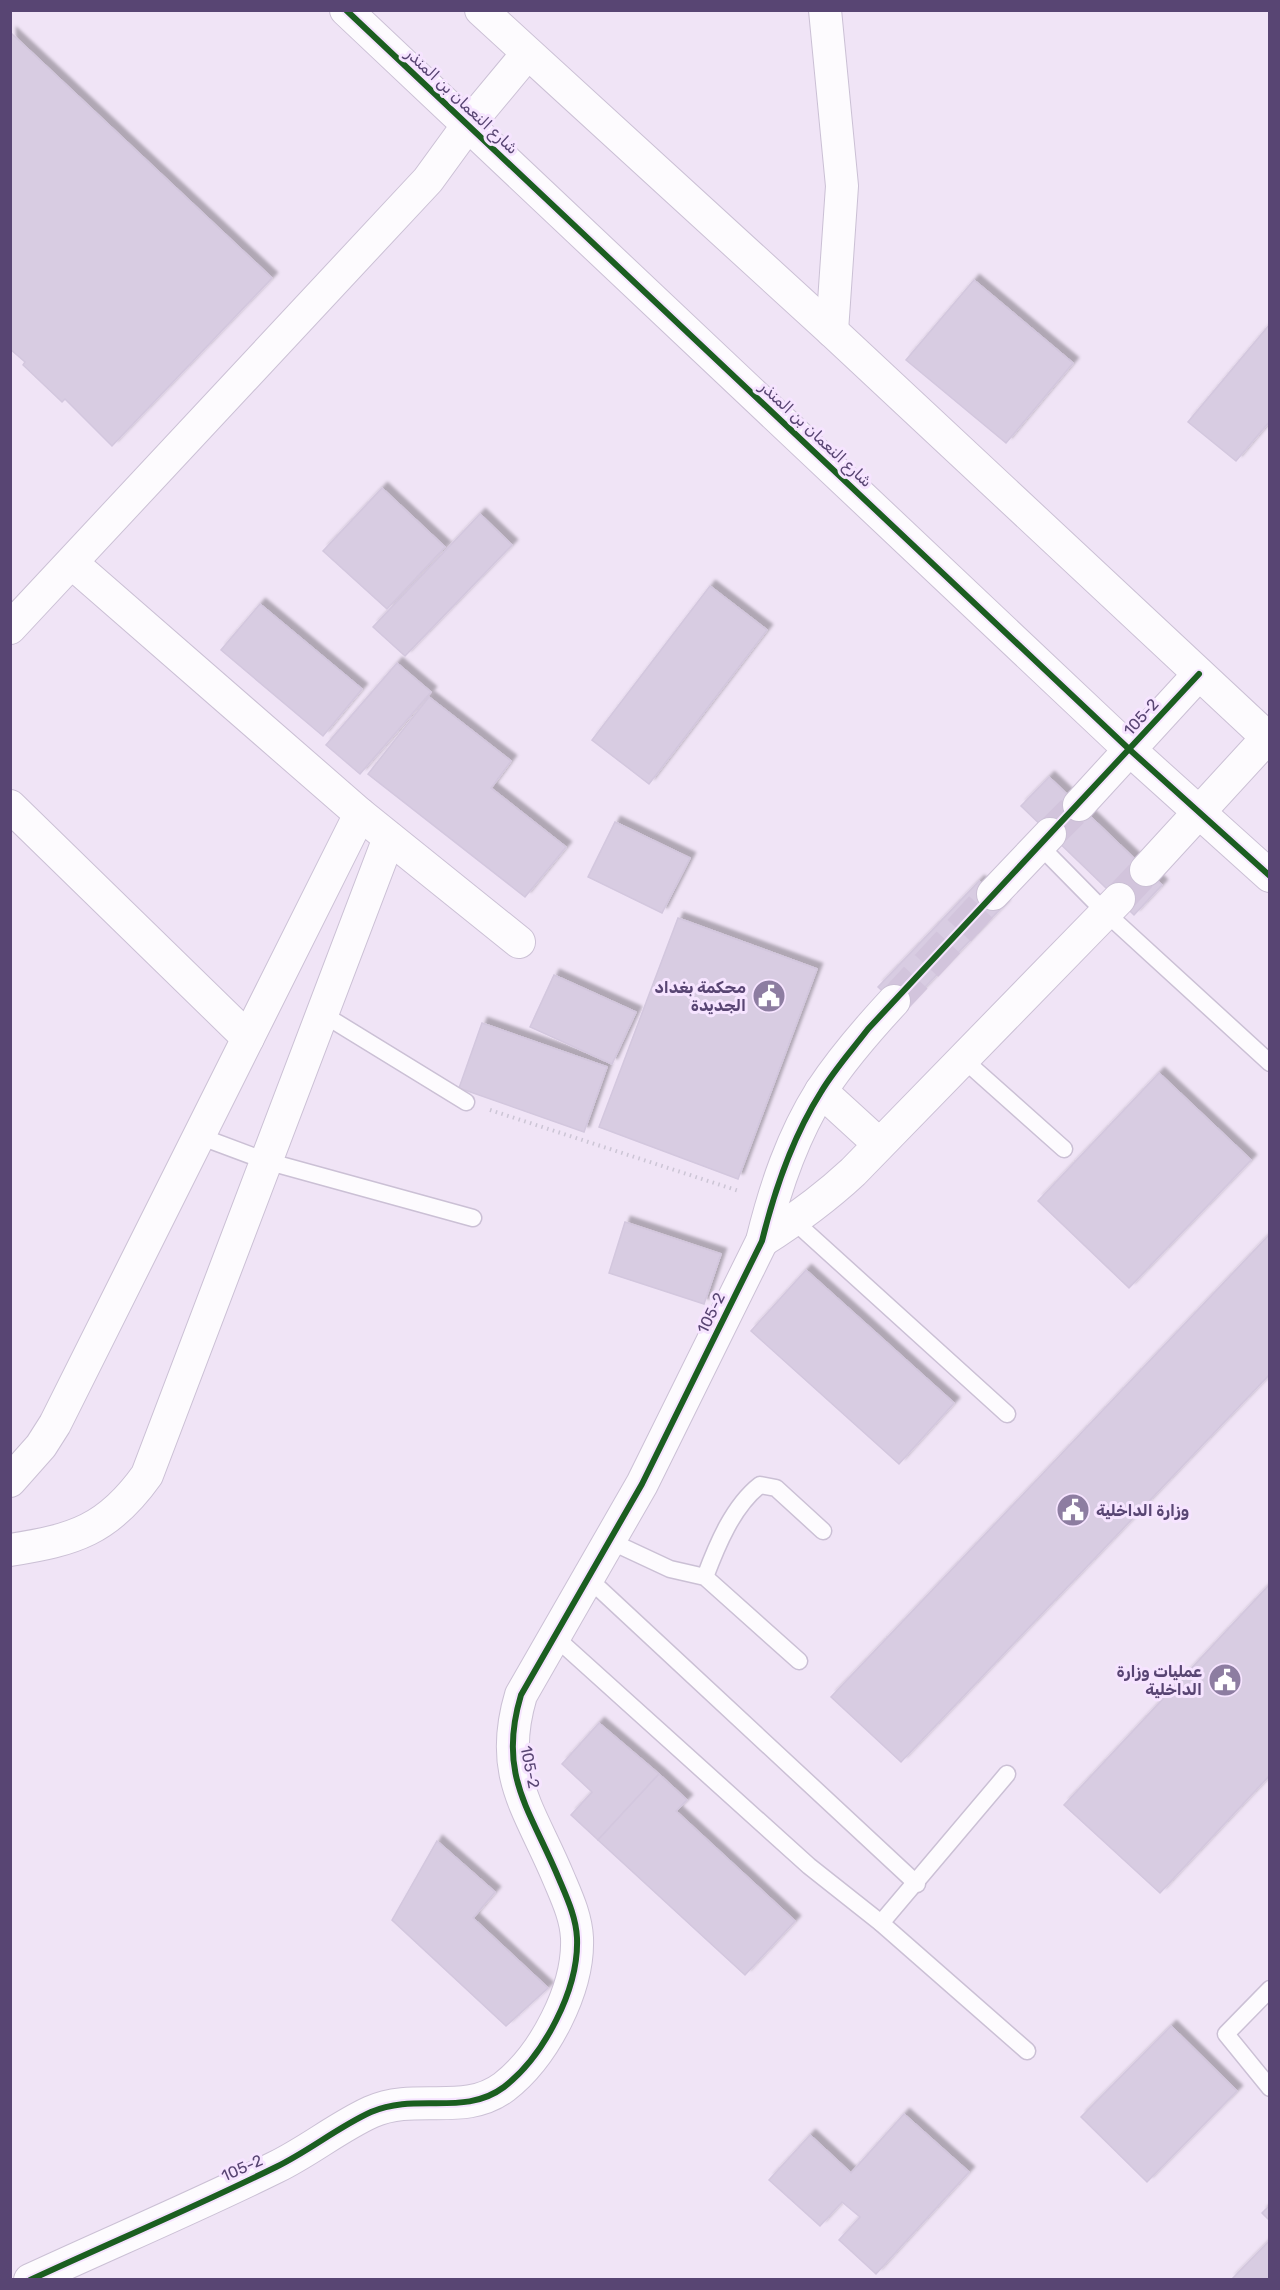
<svg xmlns="http://www.w3.org/2000/svg" width="1280" height="2290" viewBox="0 0 1280 2290" font-family="Rubik,Vazirmatn,sans-serif">
  <style>
    .building { fill: #d8cce2; stroke: #d3c7de; stroke-width: 1.5; filter: url(#shadow) }
    .lines { fill: none; stroke-linecap: round; stroke-linejoin: round }
    .street-tunnel { stroke: #d2c4dc; stroke-width: 32; stroke-dasharray: 32 16; stroke-linecap: butt }
    .lane-casing { stroke: #cbc0d5; stroke-width: 19 }
    .street-casing { stroke: #cbc0d5; stroke-width: 34 }
    .path { stroke: #ccc5d5; stroke-width: 4; stroke-dasharray: 1.5 4.5; stroke-linecap: butt }
    .lane { stroke: #fdfbfe; stroke-width: 16 }
    .street { stroke: #fdfbfe; stroke-width: 32 }
    .cycleway-casing { stroke: #f6e4ff; stroke-width: 10 }
    .cycleway { stroke: #1b5e20; stroke-width: 6 }
    .labels { text-anchor: middle; dominant-baseline: central; stroke-width: 6; stroke-linejoin: round; paint-order: stroke }
    .street-label { font-size: 16px; fill: #584573; stroke: #f6e4ff }
    .poi-label { font-size: 16px; font-weight: bold; fill: #584573; stroke: #f6e4ff; text-anchor: end }
  </style>
  <defs>
    <filter id="shadow"><feDropShadow dx="5.5" dy="-5.5" stdDeviation="1.5" flood-color="#0004"/></filter>
  </defs>
  <rect width="100%" height="100%" fill="#f0e4f6"/>
  <g class="building">
    <path d="M11,33L272,278L112,446L65,399L62,402L23,365L25,362L10,349Z"/>
    <path d="M974,280L1073,363L1006,443L906,360Z"/>
    <path d="M1270,324V421L1236,461L1188,422Z"/>
    <path d="M382,488L445,547L387,609L323,551Z"/>
    <path d="M480,514L512,545L405,656L373,627Z"/>
    <path d="M710,586L767,630L649,784L592,740Z"/>
    <path d="M260,604L362,689L323,736L221,650Z"/>
    <path d="M397,663L431,692L360,774L326,745Z"/>
    <path d="M429,697L511,761L491,788L566,847L525,897L368,774Z"/>
    <path d="M1049,777L1162,885L1134,915L1021,806Z"/>
    <path d="M615,822L690,858L662,913L588,877Z"/>
    <path d="M979,881L1004,905L903,1010L878,987Z"/>
    <path d="M678,918L817,969L738,1179L599,1127Z"/>
    <path d="M554,975L636,1012L612,1064L530,1027Z"/>
    <path d="M482,1023L607,1067L584,1132L459,1088Z"/>
    <path d="M1159,1073L1251,1160L1129,1288L1038,1201Z"/>
    <path d="M625,1222L721,1254L704,1304L609,1273Z"/>
    <path d="M1268,1236L1270,1238V1374L901,1762L831,1697Z"/>
    <path d="M806,1270L954,1403L899,1464L751,1331Z"/>
    <path d="M1270,1584V1775L1160,1893L1064,1805Z"/>
    <path d="M599,1723L659,1774L598,1840L571,1815L592,1792L562,1764Z"/>
    <path d="M659,1774L687,1800L676,1811L795,1921L745,1975L598,1840Z"/>
    <path d="M437,1841L495,1892L473,1918L548,1988L506,2026L392,1920Z"/>
    <path d="M1171,2026L1237,2091L1147,2182L1081,2117Z"/>
    <path d="M904,2114L969,2172L876,2274L839,2240L860,2217L842,2202L820,2226L769,2180L810,2135L851,2173Z"/>
    <path d="M1270,2205V2221L1262,2213Z"/>
    <path d="M1270,2240V2280H1231Z"/>
  </g>
  <g class="lines">
    <g class="street-tunnel">
      <path d="M1050,834L1079,805"/>
      <path d="M1119,899L1146,870"/>
      <path d="M894,1001L993,894"/>
    </g>
    <g class="lane-casing">
      <g id="lane">
        <path d="M1040,846L1106,913L1270,1063"/>
        <path d="M321,1013L466,1102"/>
        <path d="M963,1059L1064,1149"/>
        <path d="M199,1136L266,1161L473,1218"/>
        <path d="M794,1221L1007,1414"/>
        <path d="M610,1541L670,1569L705,1577L799,1661"/>
        <path d="M705,1577C717,1545 733,1506 760,1485L776,1488L823,1531"/>
        <path d="M589,1579L917,1884"/>
        <path d="M555,1637L809,1866L881,1923L1027,2051"/>
        <path d="M881,1923L1007,1774"/>
        <path d="M1270,1989L1226,2034L1270,2088"/>
      </g>
    </g>
    <g class="street-casing">
      <g id="street">
        <path d="M346,10L1130,750L1270,876"/>
        <path d="M481,10L832,331L1270,740"/>
        <path d="M825,10L842,186L832,331"/>
        <path d="M72,563L360,814L519,942"/>
        <path d="M10,628L428,180L468,125L527,54"/>
        <path d="M1079,805L1199,674"/>
        <path d="M10,806L248,1038"/>
        <path d="M1146,870L1267,738"/>
        <path d="M993,894L1050,834"/>
        <path d="M821,1091L879,1144"/>
        <path d="M762,1241C795,1220 825,1198 853,1172L1119,899"/>
        <path d="M10,1481L41,1446L55,1424L360,814"/>
        <path d="M10,1550C74,1540 108,1530 147,1475L389,838"/>
        <path d="M30,2280C112,2242 195,2207 276,2167C309,2151 338,2127 371,2112C417,2092 464,2117 504,2087C544,2056 579,1989 577,1938C576,1917 567,1898 559,1879C530,1809 497,1775 521,1695L642,1484L762,1241C775,1188 792,1137 821,1091C842,1059 868,1029 894,1001"/>
      </g>
    </g>
    <path class="path" d="M490,1110L739,1191"/>
    <use href="#lane" class="lane"/>
    <use href="#street" class="street"/>
    <g class="cycleway-casing">
      <g id="cycleway">
        <path d="M346,10L1130,750L1270,876"/>
        <path d="M30,2280C112,2242 195,2207 276,2167C309,2151 338,2127 371,2112C417,2092 464,2117 504,2087C544,2056 579,1989 577,1938C576,1917 567,1898 559,1879C530,1809 497,1775 521,1695L642,1484L762,1241C775,1188 792,1138 821,1092C834,1070 852,1050 868,1029L1199,674"/>
      </g>
    </g>
    <use href="#cycleway" class="cycleway"/>
  </g>
  <defs>
    <g id="civic-disc" transform="scale(1.725)"><circle r="9.5" fill="#8d7da1" stroke="#f6e4ff"/><path d="M-.6-6.5H3V-4.5H.6V-3L4-1V1h2V6H-6V1h2V-1L-.6-3ZM-1.2 2.5V6h2.4V2.5Z" fill="#fff"/></g>
  </defs>
  <g fill-rule="evenodd">
    <use href="#civic-disc" x="769" y="996"/>
    <use href="#civic-disc" x="1073" y="1510"/>
    <use href="#civic-disc" x="1225" y="1680"/>
  </g>
  <g class="labels">
    <g class="street-label">
      <text transform="translate(462 101) rotate(43)">شارع النعمان بن المنذر</text>
      <text transform="translate(816 434) rotate(43)">شارع النعمان بن المنذر</text>
      <text transform="translate(1141 717) rotate(-48)">105-2</text>
      <text transform="translate(711 1313) rotate(-64)">105-2</text>
      <text transform="translate(530 1767) rotate(79)">105-2</text>
      <text transform="translate(242 2168) rotate(-24)">105-2</text>
    </g>
    <g class="poi-label">
      <text x="746" y="987">محكمة بغداد<tspan x="746" dy="18">الجديدة</tspan></text>
      <text x="1096" y="1510" text-anchor="start">وزارة الداخلية</text>
      <text x="1202" y="1671">عمليات وزارة<tspan x="1202" dy="18">الداخلية</tspan></text>
    </g>
  </g>
  <rect width="1280" height="2290" fill="none" stroke="#584573" stroke-width="24"/>
</svg>
